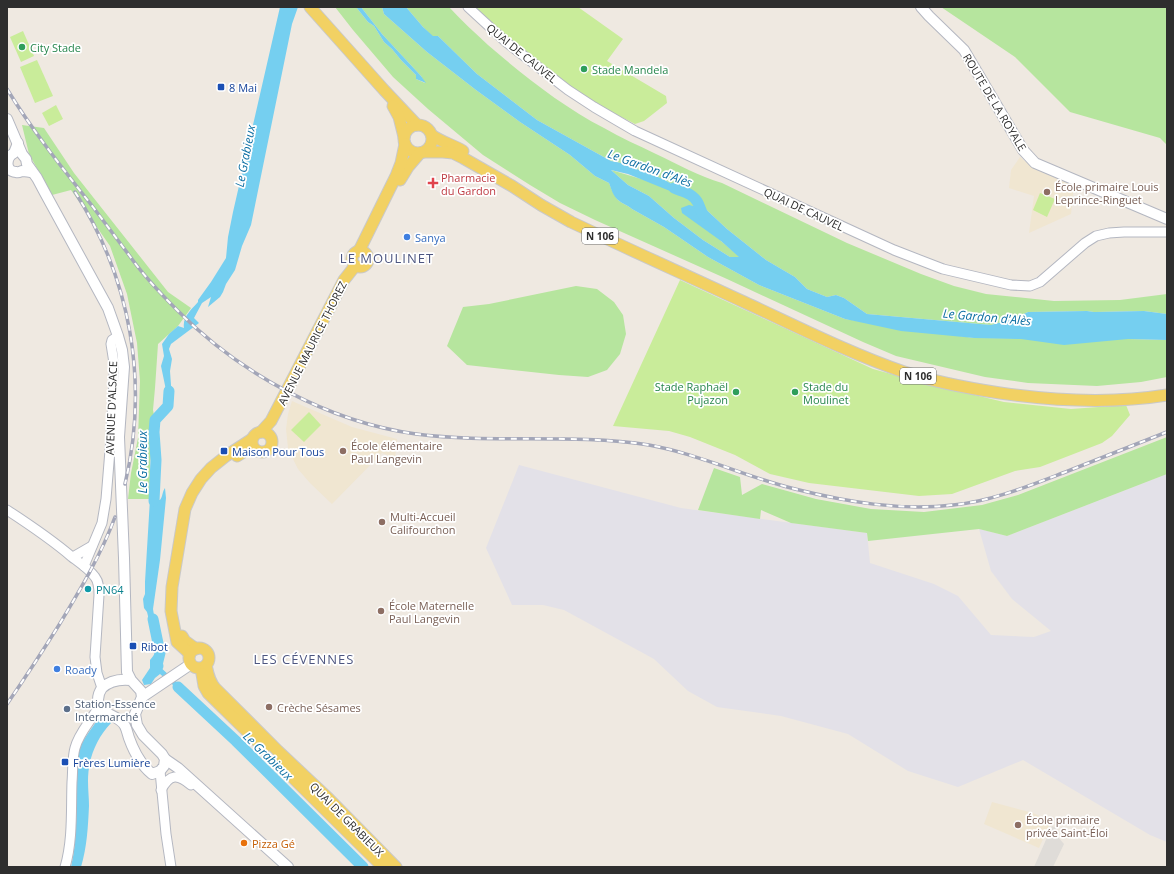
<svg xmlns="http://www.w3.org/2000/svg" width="1174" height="874" viewBox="0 0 1174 874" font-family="'Open Sans',sans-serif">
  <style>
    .industrial { fill: #e3e1e8 }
    .education { fill: #f0e6d1 }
    .green { fill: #b6e59e }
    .pitch { fill: #c9ec9a }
    .plaza { fill: #dfdcd8 }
    .water { fill: #75cff0 }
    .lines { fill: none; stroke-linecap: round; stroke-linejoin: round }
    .river { stroke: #75cff0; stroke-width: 11 }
    .tertiary-casing { stroke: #b4b7c1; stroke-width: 11 }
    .secondary-casing { stroke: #b4b7c1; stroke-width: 12 }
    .primary-casing { stroke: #c9c9c9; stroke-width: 13 }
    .tertiary { stroke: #fff; stroke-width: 9 }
    .secondary { stroke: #fff; stroke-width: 10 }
    .primary { stroke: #f2d163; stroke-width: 11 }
    .rail-casing { stroke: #a3a6b8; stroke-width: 3.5 }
    .rail { stroke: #fff; stroke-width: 2; stroke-dasharray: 6; stroke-linecap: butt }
    .leisure-dot { fill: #2e9e5b; stroke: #fff; stroke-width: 1.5 }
    .transit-dot { fill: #1a4fb4; stroke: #fff; stroke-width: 1.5 }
    .health-dot { fill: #e0444e; stroke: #fff; stroke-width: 1.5 }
    .education-dot { fill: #8d6e63; stroke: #fff; stroke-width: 1.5 }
    .shop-dot { fill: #3f7fe0; stroke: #fff; stroke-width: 1.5 }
    .culture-dot { fill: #0f9aa8; stroke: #fff; stroke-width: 1.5 }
    .service-dot { fill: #5c6f8a; stroke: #fff; stroke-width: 1.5 }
    .food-dot { fill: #e8710a; stroke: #fff; stroke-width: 1.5 }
    .labels { text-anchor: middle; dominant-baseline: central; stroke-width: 3.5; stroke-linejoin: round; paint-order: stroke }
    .shield { fill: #fff; stroke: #6d6d6d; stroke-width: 1 }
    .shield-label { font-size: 10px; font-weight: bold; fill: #2e2e2e }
    .leisure-label { font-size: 11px; fill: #27864d; stroke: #fff; text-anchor: start }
    .street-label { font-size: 11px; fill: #2e2e2e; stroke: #fff }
    .transit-label { font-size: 11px; fill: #164399; stroke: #fff; text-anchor: start }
    .health-label { font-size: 11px; fill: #be3a42; stroke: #fff; text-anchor: start }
    .education-label { font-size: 11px; fill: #785e54; stroke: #fff; text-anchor: start }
    .shop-label { font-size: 11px; fill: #366cbe; stroke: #fff; text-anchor: start }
    .culture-label { font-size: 11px; fill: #0d838f; stroke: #fff; text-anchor: start }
    .service-label { font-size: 11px; fill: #4e5e75; stroke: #fff; text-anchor: start }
    .food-label { font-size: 11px; fill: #c56008; stroke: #fff; text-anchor: start }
    .water-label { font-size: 12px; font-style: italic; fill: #0d6fa3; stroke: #fff }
    .quarter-label { font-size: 13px; letter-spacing: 1px; fill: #4d5680; stroke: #fff }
  </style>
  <rect width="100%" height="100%" fill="#efe9e1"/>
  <path class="industrial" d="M519,465L681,508L867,533L870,563L934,584L958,596L991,635L1034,637L1051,631L1012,599L991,571L979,529L1007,536L1167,474V842L1150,835L1023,760L958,787L908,771L848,734L781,716L717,707L688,691L654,659L564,610L543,605H512L486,548Z"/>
  <g class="education">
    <path d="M1020,157L1034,169L1074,185L1071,214L1029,233L1034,196L1009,188L1011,170Z"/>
    <path d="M292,401L352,427L397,439L395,458L382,453L332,504L310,483L298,469L293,459L288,448L286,429L288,414Z"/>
    <path d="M992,802L1033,813L1051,821L1039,848L984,824Z"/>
  </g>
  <g class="green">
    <path d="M335,7H356L368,22L374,26L384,42L392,49L401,60L416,75V79L425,83L421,76L382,34L361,7H382L384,14L427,52L476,90L520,122L570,155L595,176L609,183C611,188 614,196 618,200C622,204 628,205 632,209L664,227L708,257L759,285L845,319L974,338L1128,339L1167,340V377L1141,382L1097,386L1028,383L985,377L896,356L863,342L727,279L595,220L560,203L530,185L483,155L428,109L393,77L353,30Z"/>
    <path d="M406,7H449C461,20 475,33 488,45C524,76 562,106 604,128C621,138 638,145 656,154C677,164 699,176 722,183L847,243L921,274L954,286L986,294L1054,301L1120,300L1167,294V314L1144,311L1094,312L1087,311L1028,312L1013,319L991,325L867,314L844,298L836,295L827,297L807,289L795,277L766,260L727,229L698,202L721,241L740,257H730L703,240L674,218L649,196L628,185L611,170L685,192L663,179L621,163L611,161L537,120L477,74L438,36L433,37L423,27Z"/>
    <path d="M941,7H1167V145L1160,138L1070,112L1015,57Z"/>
    <path d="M22,125L44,128L74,173L168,292L191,308L178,326L158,344L155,388L153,410L155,420L150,463V499H128L131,473L138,438L140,381L137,343L127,294L110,246L71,190L52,195L29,154Z"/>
    <path d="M576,286L597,289L614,302L623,315L626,334L620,354L607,370L588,377L559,375L467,365L447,346L463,307L489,304Z"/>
    <path d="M1167,437V474L1007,536L979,529L868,541L867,533L791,523L761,510L760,519L698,510L714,468L740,477L742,495L762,484L816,499L871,509L924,512L982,505L1018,495Z"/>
  </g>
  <g class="pitch">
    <path d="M474,7H578L623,39L607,61L666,96L667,103L644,121L635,124C616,114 596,105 579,93C542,67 507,38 474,7Z"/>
    <path d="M23,31L34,56L21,62L10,37Z"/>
    <path d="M37,60L53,96L35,103L20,67Z"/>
    <path d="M56,105L63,119L49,126L42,113Z"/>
    <path d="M1040,193L1055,199L1047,217L1033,210Z"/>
    <path d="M680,280L873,369L920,382L1004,402L1071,409L1126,405L1130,415L1112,436L1102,443L1040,467L1015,471L952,494L919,496L809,483L770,474L735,455L690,437L669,431L613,426Z"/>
    <path d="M309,412L321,425L304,442L291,430Z"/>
  </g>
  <path class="plaza" d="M1052,826L1056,828L1057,836L1064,844L1053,867H1034Z"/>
  <g class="water">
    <path d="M280,7H298L292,24L251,225L242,246L235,270L226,284L223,292L220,297L208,307L211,297L202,303L194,318L199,323L171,344L169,349L172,359L170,371L172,399L168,406L167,395L161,366L164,356L162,344L169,334L178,326L184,328C182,317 192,309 198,302V300L211,282L226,258L228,237L233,212Z"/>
    <path d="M356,7H361L382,34L421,76L426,83L416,79V75L401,60L392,49L384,42L374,26L368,22Z"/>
    <path d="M382,7H406L423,27L433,36H438L477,74L537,120L611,161L621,163L663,179L687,193L670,191L628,174L611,170L628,185L649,196L674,218L703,240L730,257H739L721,241L682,213L681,208L689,205L697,207L698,202L727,229L766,260L795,277L807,289L827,297L836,295L844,298L867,314L991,325L1013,319L1028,312L1087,311L1094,312L1144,311L1167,314V340L1128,339L1064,345L1021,339L974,338L901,331L845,319L759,285L708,257L664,227L632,209C628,205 622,204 618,200C613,196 611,188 609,183L595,176L570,155L520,122L476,90L427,52L384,14Z"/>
    <path d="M154,486L156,497L158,500H160C163,496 162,492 165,488L166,498L160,560L153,609L157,634L149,620L147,612L144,608L143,599L145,594V582L150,499Z"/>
    <path d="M160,654L161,659L160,662L159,666L180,685L190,698L188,700L183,698L173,685L160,674L155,678L151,684L144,685L142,680L150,668V660L154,655H158Z"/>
    <path d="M104,718L111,723C96,739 88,759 88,781C88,790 89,798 89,806C88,827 87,847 81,867H71C77,842 76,816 77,791C77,775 76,760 81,745C85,737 91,729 96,722L97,719Z"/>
  </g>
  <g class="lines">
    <g class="river">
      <path d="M674,188C683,192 693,193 698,203C700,207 701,211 703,215"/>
      <path d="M154,501L156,460L154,432L155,420L168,406L169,391"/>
      <path d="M153,619L160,653L157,665L158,666"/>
      <path d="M178,687L236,741L363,867"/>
    </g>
    <g class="tertiary-casing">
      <g id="tertiary">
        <path d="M468,7L506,42L568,90L594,107L635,131L894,250L943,269L1011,285L1030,286L1040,282L1085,243L1096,236L1109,233L1124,232H1167"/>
        <path d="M7,510C30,525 51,539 72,557C80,563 89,569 95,577C99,582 99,589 99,595L95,657L97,673L102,688"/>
        <path d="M73,557L92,546"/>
        <path d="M84,566L102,523L106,499L111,438L114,380V363L111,344L112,340L118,336"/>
        <path d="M160,771L166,834L171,867"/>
        <path d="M161,790C170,773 178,774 191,785"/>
        <path d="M65,867C73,840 71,810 72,782C73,771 72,759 75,748C79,732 92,720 99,706"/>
      </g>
    </g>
    <g class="secondary-casing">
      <g id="secondary">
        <path d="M921,7L929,16L964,50L1023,150L1035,163L1167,219"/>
        <path d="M7,119L22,154L26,159L27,164L37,178L45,193L108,308L118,336L122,350L124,367L119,437L124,558L127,672L131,680L141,691L142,697L135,714L137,725L143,735L162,754L165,759L164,766L160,771L152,774C140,764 134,752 129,738C128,735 127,730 125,726C119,714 99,716 98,700C98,695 99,692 102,688C110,680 121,679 131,680"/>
        <path d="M18,143L14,153C6,157 4,171 16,172C19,173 19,172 22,171C26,171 29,172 32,172"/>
        <path d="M142,697L191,664"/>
        <path d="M165,759L178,768L288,867"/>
      </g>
    </g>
    <g class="primary-casing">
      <g id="primary">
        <path d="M310,7L384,90L417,125"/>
        <path d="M393,106L399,117L404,137"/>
        <circle cx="418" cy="139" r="14"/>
        <path d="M433,136C442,142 453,145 463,151"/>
        <path d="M425,152H443L453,153L463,158L512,186L541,205L571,222C628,249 686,275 744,302C796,326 849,353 904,372C935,382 967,388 1000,393C1055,401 1111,404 1167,395"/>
        <path d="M400,180L408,167L420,153"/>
        <circle cx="360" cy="259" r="8"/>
        <path d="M359,251L396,176L401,163L405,144"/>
        <circle cx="262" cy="442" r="10"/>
        <path d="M261,432L271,421L344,280L355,266"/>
        <path d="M237,456L245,451L256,450"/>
        <path d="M182,636L185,641L196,649"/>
        <circle cx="199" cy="658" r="10"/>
        <path d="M190,654L177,642L171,611L172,587L185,509L192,493L201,479L211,468L226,456L252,439"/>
        <path d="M206,665C208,674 209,681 215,688L278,751L329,799L396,867"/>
        <path d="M202,674L204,686L208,693L264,748"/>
        <path d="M276,761L383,867"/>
      </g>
    </g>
    <use href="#tertiary" class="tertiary"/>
    <use href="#secondary" class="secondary"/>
    <use href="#primary" class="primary"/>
    <g class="rail-casing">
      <g id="rail">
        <path d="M7,89C32,130 63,169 93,207C105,223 117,239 129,255C143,275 160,293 177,310C239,373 328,422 416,434C493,444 571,433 649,445C699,454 746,477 795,489C847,502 900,511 953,505C993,501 1031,485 1068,471C1101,458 1134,445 1167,432"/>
        <path d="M75,192C131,279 149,383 125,484"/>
        <path d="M7,704C25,678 42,652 59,625C80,590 101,555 115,517"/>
      </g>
    </g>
    <use href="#rail" class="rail"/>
  </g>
  <g class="leisure-dot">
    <circle cx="22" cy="47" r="4"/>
    <circle cx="584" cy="69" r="4"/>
    <circle cx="736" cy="392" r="4"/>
    <circle cx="795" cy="392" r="4"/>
  </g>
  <g class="transit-dot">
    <rect x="217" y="83" width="8" height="8" rx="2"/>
    <rect x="220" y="447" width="8" height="8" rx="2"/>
    <rect x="129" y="642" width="8" height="8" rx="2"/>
    <rect x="61" y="758" width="8" height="8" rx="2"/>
  </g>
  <path class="health-dot" d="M431 177h4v4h4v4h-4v4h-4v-4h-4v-4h4z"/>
  <g class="education-dot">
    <circle cx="1047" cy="192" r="4"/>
    <circle cx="343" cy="451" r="4"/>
    <circle cx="382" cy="522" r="4"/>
    <circle cx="381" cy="611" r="4"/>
    <circle cx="269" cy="707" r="4"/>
    <circle cx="1018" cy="825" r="4"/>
  </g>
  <g class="shop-dot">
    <circle cx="407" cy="237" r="4"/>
    <circle cx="57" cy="669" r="4"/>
  </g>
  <circle class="culture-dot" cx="88" cy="589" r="4"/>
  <circle class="service-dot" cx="67" cy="709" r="4"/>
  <circle class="food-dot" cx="244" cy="843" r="4"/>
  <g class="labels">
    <g class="shield">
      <rect x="582" y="228" width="36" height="16" rx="3"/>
      <rect x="900" y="368" width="36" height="16" rx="3"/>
    </g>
    <g class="shield-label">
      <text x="600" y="236">N 106</text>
      <text x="918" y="376">N 106</text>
    </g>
    <g class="leisure-label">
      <text x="30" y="47">City Stade</text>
      <text x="592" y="69">Stade Mandela</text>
      <text x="728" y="386" text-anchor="end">Stade Raphaël<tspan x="728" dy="13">Pujazon</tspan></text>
      <text x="803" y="386">Stade du<tspan x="803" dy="13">Moulinet</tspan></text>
    </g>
    <g class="street-label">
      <text transform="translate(522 53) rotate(39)">QUAI DE CAUVEL</text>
      <text transform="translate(995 102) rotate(59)">ROUTE DE LA ROYALE</text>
      <text transform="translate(804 209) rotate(25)">QUAI DE CAUVEL</text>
      <text transform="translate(312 343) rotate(-63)">AVENUE MAURICE THOREZ</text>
      <text transform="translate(111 408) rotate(-88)">AVENUE D'ALSACE</text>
      <text transform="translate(347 819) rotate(45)">QUAI DE GRABIEUX</text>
    </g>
    <g class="transit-label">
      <text x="229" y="87">8 Mai</text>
      <text x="232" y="451">Maison Pour Tous</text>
      <text x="141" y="646">Ribot</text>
      <text x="73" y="762">Frères Lumière</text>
    </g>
    <g class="health-label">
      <text x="441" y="177">Pharmacie<tspan x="441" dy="13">du Gardon</tspan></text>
    </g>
    <g class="education-label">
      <text x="1055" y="186">École primaire Louis<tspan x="1055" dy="13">Leprince-Ringuet</tspan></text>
      <text x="351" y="445">École élémentaire<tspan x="351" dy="13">Paul Langevin</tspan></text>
      <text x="390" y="516">Multi-Accueil<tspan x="390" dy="13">Califourchon</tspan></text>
      <text x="389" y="605">École Maternelle<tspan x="389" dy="13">Paul Langevin</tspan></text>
      <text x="277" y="707">Crèche Sésames</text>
      <text x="1026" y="819">École primaire<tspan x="1026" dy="13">privée Saint-Éloi</tspan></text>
    </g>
    <g class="shop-label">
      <text x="415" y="237">Sanya</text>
      <text x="65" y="669">Roady</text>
    </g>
    <g class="culture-label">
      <text x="96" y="589">PN64</text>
    </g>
    <g class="service-label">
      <text x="75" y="703">Station-Essence<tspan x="75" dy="13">Intermarché</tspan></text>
    </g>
    <g class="food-label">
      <text x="252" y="843">Pizza Gé</text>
    </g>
    <g class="water-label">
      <text transform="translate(245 156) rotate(-79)">Le Grabieux</text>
      <text transform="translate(650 168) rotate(20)">Le Gardon d'Alès</text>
      <text transform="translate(987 317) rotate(5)">Le Gardon d'Alès</text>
      <text transform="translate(142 462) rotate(-90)">Le Grabieux</text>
      <text transform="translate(268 756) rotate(44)">Le Grabieux</text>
    </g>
    <g class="quarter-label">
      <text x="387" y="258">LE MOULINET</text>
      <text x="304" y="659">LES CÉVENNES</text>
    </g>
  </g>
  <rect width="1174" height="874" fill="none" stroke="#2e2e2e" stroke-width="16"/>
</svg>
